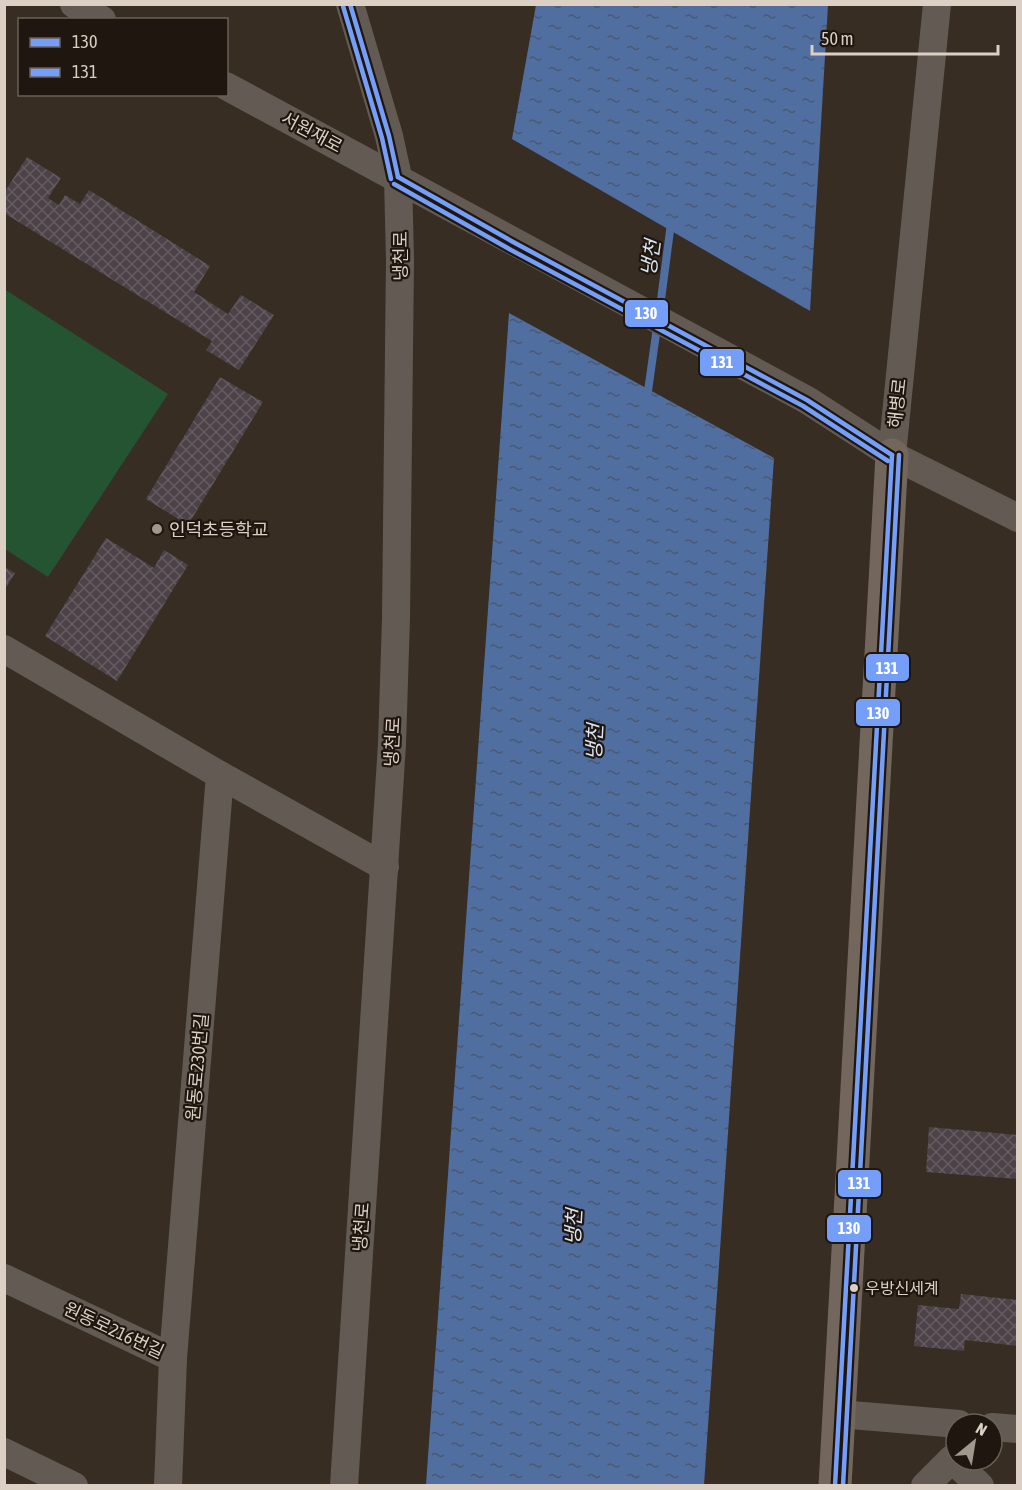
<svg xmlns="http://www.w3.org/2000/svg" width="1022" height="1490" viewBox="0 0 1022 1490" font-family="'Asap Condensed','Noto Sans KR',sans-serif">
  <style>
    .garden { fill: #245431 }
    .water { fill: url(#water-ripples) }
    .lines { fill: none; stroke-linecap: round; stroke-linejoin: round }
    .stream { stroke: #506ea0; stroke-width: 8 }
    .building { fill: url(#building-cross-hatch) }
    .minor { stroke: #635b53; stroke-width: 28 }
    .major { stroke: #73675d; stroke-width: 33 }
    .bus-1-casing { stroke: #1f160f; stroke-width: 9 }
    .bus-2-casing { stroke: #1f160f; stroke-width: 9 }
    .bus-1 { stroke: #749ef7; stroke-width: 4.5 }
    .bus-2 { stroke: #749ef7; stroke-width: 4.5 }
    .poi-dot { fill: #a2978c; stroke: #1f160f; stroke-width: 2 }
    .bus-dot { fill: #dcd0c5; stroke: #1f160f; stroke-width: 2 }
    .labels { text-anchor: middle; dominant-baseline: central; stroke-width: 4.5; stroke-linejoin: round; paint-order: stroke }
    .bus-label { font-size: 16px; fill: #dcd0c5; stroke: #1f160f; text-anchor: start }
    .street-label { font-size: 18px; fill: #dcd0c5; stroke: #1f160f }
    .poi-label { font-size: 18px; fill: #dcd0c5; stroke: #1f160f; text-anchor: start }
    .water-label { font-size: 20px; font-style: italic; fill: #dae5f5; stroke: #1f160f }
    .line-badge { stroke: #1f160f; stroke-width: 2 }
    .badge-label { font-size: 16px; text-anchor: middle; font-weight: bold; fill: #fff }
  </style>
  <defs>
    <pattern id="water-ripples" width="26" height="14" patternUnits="userSpaceOnUse" patternTransform="scale(1.5)"><rect width="26" height="14" fill="#506ea0"/><path d="M2 4q2-2 4 0t4 0M15 11q2-2 4 0t4 0" fill="none" stroke="#4a5873"/></pattern>
    <pattern id="building-cross-hatch" width="8" height="8" patternUnits="userSpaceOnUse" patternTransform="scale(1.5)"><rect width="8" height="8" fill="#4c4248"/><path d="M0 0l8 8M0 8l8-8" fill="none" stroke="#655c61"/></pattern>
  </defs>
  <rect width="100%" height="100%" fill="#372d23"/>
  <path class="garden" d="M4,289L168,394L48,577L5,549Z"/>
  <g class="water">
    <path d="M536,5H828L810,311L512,139Z"/>
    <path d="M509,313L774,458L704,1485H426Z"/>
  </g>
  <g class="lines">
    <g class="stream">
      <path d="M659,315L671,223"/>
      <path d="M647,398L657,327"/>
    </g>
  </g>
  <g class="building">
    <path d="M27,157L61,178L48,198L59,205L65,195L80,204L89,190L210,266L194,292L228,314L241,295L274,315L239,370L206,350L212,341L4,213V193Z"/>
    <path d="M220,377L263,402L188,525L146,499Z"/>
    <path d="M106,538L154,568L164,550L188,565L117,681L45,636Z"/>
    <path d="M4,567L15,573L4,591Z"/>
    <path d="M929,1127L1018,1135V1179L926,1172Z"/>
    <path d="M961,1294L1018,1300V1346L965,1340L964,1351L914,1346L918,1305L959,1309Z"/>
  </g>
  <g class="lines">
    <g class="minor">
      <path d="M74,4L102,20"/>
      <path d="M226,86L807,400L892,455L1018,518"/>
      <path d="M892,455L937,4"/>
      <path d="M4,649L220,775L385,867"/>
      <path d="M4,1278L173,1358"/>
      <path d="M839,1414L959,1424"/>
      <path d="M992,1427L1018,1429"/>
      <path d="M4,1452L74,1486"/>
      <path d="M168,1486L173,1358L220,775"/>
      <path d="M344,1486L392,744L396,618L400,260L398,177L389,136L350,4"/>
      <path d="M925,1486L952,1459L980,1486"/>
    </g>
    <path class="major" d="M835,1486L892,455"/>
    <g class="bus-1-casing">
      <g id="bus-1">
        <path d="M350,4L389,136L398,177"/>
        <path d="M398,177L515,243L807,400L892,455"/>
        <path d="M835,1486L892,455"/>
      </g>
    </g>
    <g class="bus-2-casing">
      <g id="bus-2">
        <path d="M343,6L382,138L391,179"/>
        <path d="M394,184L511,250L803,406L888,461"/>
        <path d="M843,1486L899,455"/>
      </g>
    </g>
    <use href="#bus-1" class="bus-1"/>
    <use href="#bus-2" class="bus-2"/>
  </g>
  <circle class="poi-dot" cx="157" cy="529" r="6"/>
  <circle class="bus-dot" cx="854" cy="1288" r="5"/>
  <g class="labels">
    <g class="bus-label">
      <text x="865" y="1288">우방신세계</text>
    </g>
    <g class="street-label">
      <text transform="translate(312 132) rotate(28)">서원재로</text>
      <text transform="translate(400 256) rotate(-90)">냉천로</text>
      <text transform="translate(897 403) rotate(-84)">해병로</text>
      <text transform="translate(392 742) rotate(-87)">냉천로</text>
      <text transform="translate(197 1067) rotate(-85)">원동로230번길</text>
      <text transform="translate(361 1227) rotate(-86)">냉천로</text>
      <text transform="translate(114 1330) rotate(25)">원동로216번길</text>
    </g>
    <g class="poi-label">
      <text x="169" y="529">인덕초등학교</text>
    </g>
    <g class="water-label">
      <text transform="translate(650 258) rotate(-82)">냉천</text>
      <text transform="translate(594 742) rotate(-87)">냉천</text>
      <text transform="translate(573 1227) rotate(-87)">냉천</text>
    </g>
  </g>
  <g class="line-badge">
    <rect x="624" y="299" width="45" height="29" rx="6" fill="#749ef7"/>
    <rect x="699" y="348" width="46" height="29" rx="6" fill="#749ef7"/>
    <rect x="865" y="653" width="45" height="29" rx="6" fill="#749ef7"/>
    <rect x="855" y="698" width="46" height="29" rx="6" fill="#749ef7"/>
    <rect x="837" y="1169" width="45" height="29" rx="6" fill="#749ef7"/>
    <rect x="826" y="1214" width="46" height="29" rx="6" fill="#749ef7"/>
  </g>
  <g class="badge-label">
    <text x="646" y="319">130</text>
    <text x="722" y="368">131</text>
    <text x="887" y="674">131</text>
    <text x="878" y="719">130</text>
    <text x="859" y="1189">131</text>
    <text x="849" y="1234">130</text>
  </g>
  <rect width="1022" height="1490" fill="none" stroke="#dcd0c5" stroke-width="12"/>
  <rect x="18" y="18" width="210" height="78" fill="#1f160f" stroke="#6b6058" stroke-width="1.5"/>
  <rect x="30" y="38" width="30" height="9" fill="#749ef7" stroke="#6b6058" stroke-width="1.5"/>
  <text x="72" y="48" font-size="18" fill="#dcd0c5">130</text>
  <rect x="30" y="68" width="30" height="9" fill="#749ef7" stroke="#6b6058" stroke-width="1.5"/>
  <text x="72" y="78" font-size="18" fill="#dcd0c5">131</text>
  <g transform="translate(974 1442) rotate(30)"><circle r="28" fill="#1f160f" stroke="#6b6058" stroke-width="1.5"/>
  <path d="M0-4.5L10 22L0 15L-10 22Z" fill="#a2978c"/>
  <text y="-9" font-size="16" font-weight="bold" text-anchor="middle" fill="#dcd0c5">N</text>
  </g>
  <path d="M812 45v9h186v-9" fill="none" stroke="#dcd0c5" stroke-width="3"/>
  <text x="821" y="45" font-size="18" fill="#dcd0c5" stroke="#1f160f" stroke-width="4.5" paint-order="stroke">50 m</text>
</svg>
